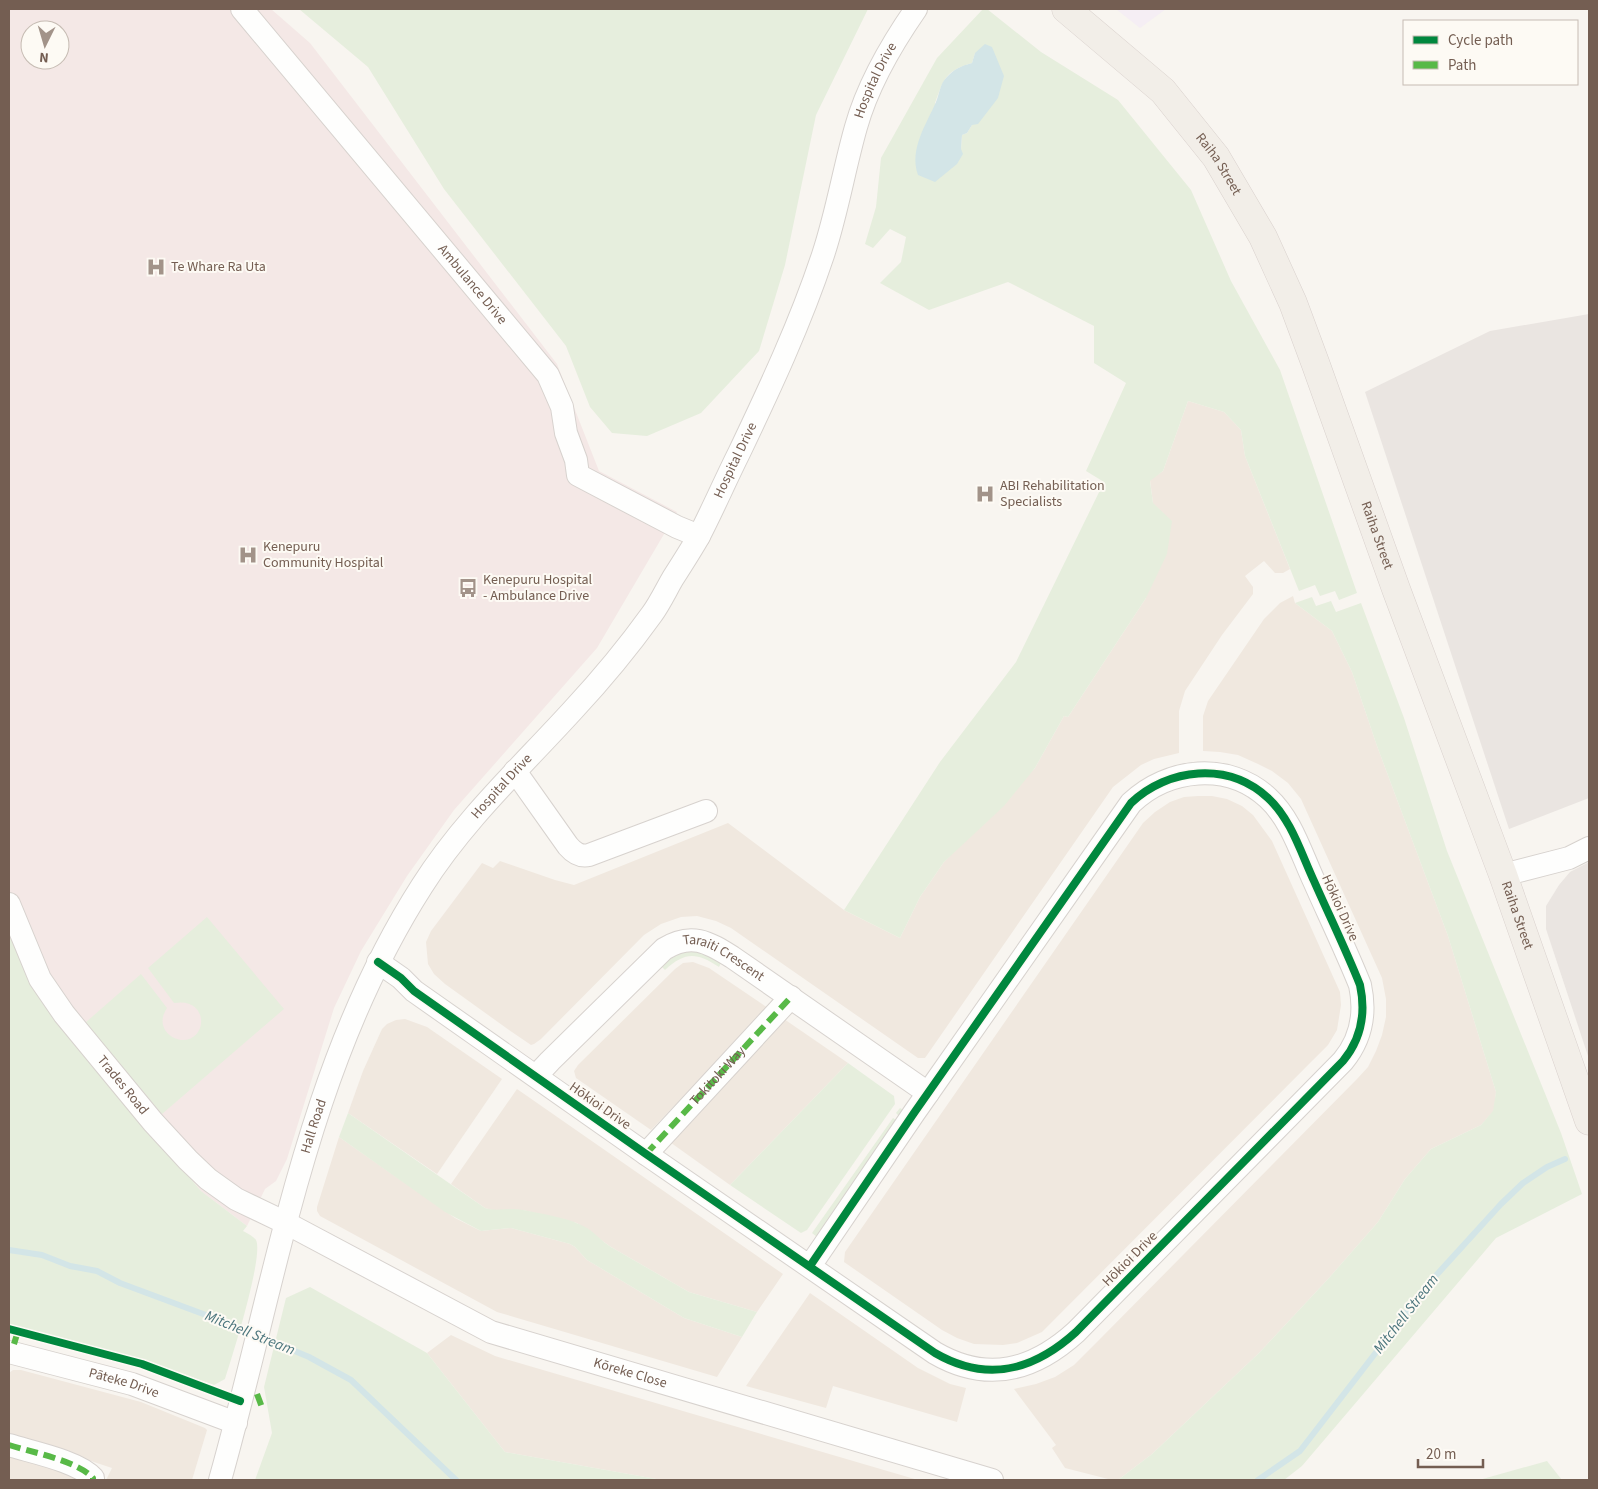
<svg xmlns="http://www.w3.org/2000/svg" width="1598" height="1489" viewBox="0 0 1598 1489" font-family="'Source Sans 3',sans-serif">
  <style>
    .residential { fill: #f0e8df }
    .industrial { fill: #eae5e1 }
    .education { fill: #f5eef4 }
    .medical { fill: #f4e8e6; fill-rule: evenodd }
    .green { fill: #e6eedd; fill-rule: evenodd }
    .water { fill: #d3e5e7 }
    .lines { fill: none; stroke-linecap: round; stroke-linejoin: round }
    .stream { stroke: #d3e5e7; stroke-width: 6 }
    .minor-casing { stroke: #d7d2ce; stroke-width: 24 }
    .major-casing { stroke: #d9d1cd; stroke-width: 29 }
    .minor { stroke: #fefefd; stroke-width: 22 }
    .major { stroke: #f2eee8; stroke-width: 28 }
    .quiet { stroke: #58b947; stroke-width: 6; stroke-dasharray: 12 6; stroke-linecap: butt }
    .cycleway-casing { stroke: #fdfaf4; stroke-width: 11 }
    .cycleway { stroke: #00873e; stroke-width: 8 }
    .labels { text-anchor: middle; dominant-baseline: central; stroke-width: 4; stroke-linejoin: round; paint-order: stroke }
    .street-label { font-size: 14px; fill: #745e52; stroke: #fdfaf4 }
    .poi-label { font-size: 14px; fill: #745e52; stroke: #fdfaf4; text-anchor: start }
    .water-label { font-size: 15px; font-style: italic; fill: #4b757d; stroke: #fdfaf4 }
  </style>
  <rect width="100%" height="100%" fill="#f8f5f0"/>
  <g class="residential">
    <path d="M1188,401L1224,412L1241,430L1245,456L1290,569L1283,573H1275L1264,561L1245,576L1253,587V594L1222,635L1185,691L1179,711V753L1154,759L1141,765L1113,787L925,1058H918L731,928L716,921L697,916L681,917L661,924L644,935L541,1039L534,1044L531,1045L509,1030L445,984L434,974L428,964L426,942L431,931L482,863L493,868L500,861L555,880L574,885L728,823L844,910L900,938L920,897L944,862L1035,768L1064,716L1068,717L1146,598L1153,503L1150,480L1163,471Z"/>
    <path d="M1293,596L1295,603L1332,631L1352,672L1377,746L1448,936L1496,1092L1494,1111L1481,1125L1431,1149L1405,1179L1378,1222L1328,1279L1259,1353L1152,1454L1118,1480H1112L1065,1468L1052,1448L1056,1445L1014,1389L1036,1384L1055,1377L1074,1365L1098,1341L1357,1079L1368,1067L1376,1051L1382,1035L1386,1017V999L1382,978L1301,799L1288,783L1272,771L1258,764L1238,755L1220,752L1203,751V716L1208,701L1264,619L1280,603Z"/>
    <path d="M1198,796H1212L1227,799L1242,806L1253,815L1272,841L1340,992L1341,1005L1337,1030L1328,1045L1313,1060L1042,1332L1017,1343L1003,1345L974,1344L957,1338L942,1330L844,1262L845,1252L1143,823L1155,812L1170,802L1184,797Z"/>
    <path d="M693,962L709,968L768,1008L651,1130L576,1078L574,1071L578,1065L675,969L683,963Z"/>
    <path d="M405,1019L427,1027L502,1079L437,1174L348,1113L363,1071L382,1029L387,1024L396,1020Z"/>
    <path d="M784,1019L848,1063L730,1185L667,1140Z"/>
    <path d="M517,1089L783,1274L757,1312L689,1292L611,1247L577,1223L523,1210H492L485,1208L451,1184Z"/>
    <path d="M339,1137L455,1218L481,1231L511,1228L570,1244L575,1247L587,1260L684,1318L742,1337L717,1377L497,1312L320,1216L317,1211V1207Z"/>
    <path d="M810,1293L918,1368L950,1384L966,1388L957,1422L833,1386L826,1408L746,1386Z"/>
    <path d="M451,1335L495,1356L918,1480H662L505,1452L427,1353Z"/>
    <path d="M13,1370H21L141,1402L205,1428L207,1430L192,1480H106L112,1468L9,1434V1373Z"/>
    <path d="M9,1453L74,1474L81,1480H9Z"/>
  </g>
  <g class="industrial">
    <path d="M1589,314V798L1509,829L1365,392L1490,331Z"/>
    <path d="M1589,862V1059L1546,929V906L1559,885L1570,872Z"/>
  </g>
  <path class="education" d="M1116,9H1166L1140,28Z"/>
  <path class="medical" d="M9,9H271L310,43L557,364L599,471L677,512L597,648L454,810L407,876L361,951L334,1008L287,1159L276,1181L265,1189L247,1226L201,1191L60,1024L9,923ZM30,30H60V60H30Z"/>
  <g class="green">
    <path d="M299,9H868L816,115L785,265L759,351L701,413L647,436L612,433L590,407L566,346L444,189L368,67Z"/>
    <path d="M983,9H987L1041,52L1118,100L1191,190L1231,281L1280,370L1357,593L1339,600L1335,591L1320,596L1315,585L1299,591L1245,456L1241,430L1224,412L1188,401L1163,471L1150,481L1153,503L1172,521L1167,554L1146,598L1068,717L1064,716L1035,768L1004,806L944,862L920,897L900,938L844,910L940,762L1016,662L1104,482L1086,471L1126,383L1094,363V326L1008,282L929,310L880,283L901,262L906,237L890,229L873,248L865,244L876,207L881,158L937,58ZM975,53L972,125L967,133L962,135L961,149L935,103C944,79 945,71 972,63Z"/>
    <path d="M1312,597L1316,606L1331,601L1336,612L1361,603L1404,718L1447,851L1561,1133L1582,1194L1496,1238L1302,1466L1284,1480H1118L1152,1454L1259,1353L1328,1279L1378,1222L1405,1179L1431,1149L1481,1125L1493,1111L1496,1092L1448,936L1377,746L1352,672L1332,631L1295,603Z"/>
    <path d="M207,917L284,1009L162,1114L85,1023L141,974L167,1008C162,1016 161,1022 165,1030C169,1036 175,1039 181,1040C208,1042 210,997 174,1003L148,968Z"/>
    <path d="M9,923L60,1024L201,1191L247,1226L243,1231C247,1233 253,1236 256,1240C264,1256 232,1357 225,1379L214,1385L138,1358L9,1324Z"/>
    <path d="M698,950L722,961L719,967C696,952 685,952 665,970L661,966L677,953Z"/>
    <path d="M848,1063L894,1096L895,1104L807,1230L801,1233L730,1185Z"/>
    <path d="M900,1108L905,1111L817,1237L812,1233L893,1118L896,1120L899,1116L896,1113Z"/>
    <path d="M348,1113L485,1208C497,1212 510,1207 523,1210C539,1213 569,1218 583,1226C594,1231 601,1241 611,1247L689,1292L757,1312L742,1337L684,1318L587,1260L575,1247L570,1244L511,1228L481,1231L445,1212L339,1137Z"/>
    <path d="M310,1287L427,1353L505,1452L662,1480H255L272,1433L264,1387L286,1298Z"/>
    <path d="M1547,1461L1562,1480H1479Z"/>
  </g>
  <path class="water" d="M985,44L992,47L1004,76L998,98L978,124L972,125L967,133L962,135L961,149L963,154L957,164L935,182L918,175C909,149 926,125 936,102C939,95 940,84 946,78C954,69 961,66 972,63L975,53Z"/>
  <g class="lines">
    <g class="stream">
      <path d="M9,1250L42,1255L70,1266L97,1271L120,1283L230,1324L309,1357L351,1380L456,1480"/>
      <path d="M1258,1480L1300,1451L1431,1281L1501,1204L1523,1183L1547,1167L1565,1159"/>
    </g>
    <g class="minor-casing">
      <g id="minor">
        <path id="s1" d="M242,9L548,375L562,407L566,433L576,460L578,475L677,527L699,536"/>
        <path d="M515,771L568,846C574,853 580,857 589,855L706,811"/>
        <path d="M1503,875L1569,858L1589,848"/>
        <path id="s2" d="M9,904L40,979L64,1014L153,1122L188,1160L208,1179L236,1199L286,1223L491,1332L992,1480"/>
        <path d="M378,962L401,978L414,991L646,1154L935,1353C987,1383 1033,1371 1076,1332L1343,1061C1362,1038 1366,1013 1360,985C1346,950 1329,915 1314,881C1301,853 1291,819 1268,798C1228,761 1168,768 1131,803L914,1113L810,1266"/>
        <path id="s3" d="M536,1076L550,1061L664,949C691,932 708,942 732,957L928,1093"/>
        <path id="s4" d="M646,1154L791,997"/>
        <path id="s5" d="M9,1352L132,1384L236,1423"/>
        <path d="M9,1445C31,1452 78,1461 93,1478V1480"/>
        <path id="s6" d="M220,1480C277,1278 306,1067 422,886C463,821 521,767 573,710C600,681 629,646 652,614C660,603 666,590 673,578C682,564 691,550 699,536C713,509 725,481 739,453C770,388 800,324 823,255C837,213 844,169 856,127C868,84 891,45 916,9"/>
      </g>
    </g>
    <g class="major-casing">
      <g id="major">
        <path id="s7" d="M1066,9L1163,91L1216,157L1263,237L1293,303L1316,365L1396,589L1503,875L1589,1121"/>
      </g>
    </g>
    <use href="#minor" class="minor"/>
    <use href="#major" class="major"/>
    <g class="quiet">
      <path d="M646,1154L791,997"/>
      <path d="M14,1344L18,1331"/>
      <path d="M257,1394L263,1410"/>
      <path d="M9,1445C31,1452 78,1461 93,1478V1480"/>
    </g>
    <g class="cycleway-casing">
      <g id="cycleway">
        <path d="M378,962L401,978L414,991L646,1154L935,1353C987,1383 1033,1371 1076,1332L1343,1061C1362,1038 1366,1013 1360,985C1346,950 1329,915 1314,881C1301,853 1291,819 1268,798C1228,761 1168,768 1131,803L914,1113L810,1266"/>
        <path d="M9,1329L142,1364L240,1401"/>
      </g>
    </g>
    <use href="#cycleway" class="cycleway"/>
  </g>
  <defs>
    <g id="hospital-bare" transform="scale(1.5)"><path d="M-5-5h3v3.5h4V-5h3V5h-3V1.5h-4V5h-3Z" fill="#a29389" stroke="#fdfaf4" stroke-width="2.5" paint-order="stroke"/></g>
    <g id="bus-bare" transform="scale(1.5)"><path d="M-5-6H5V4H4V6H2V4H-2V6H-4V4H-5ZM-3.5-4V0h7V-4ZM-3.5 1.2v1.5H-2V1.2ZM2 1.2v1.5H3.5V1.2Z" fill="#a29389" stroke="#fdfaf4" stroke-width="2.5" paint-order="stroke"/></g>
  </defs>
  <g fill-rule="evenodd">
    <use href="#hospital-bare" x="156" y="267"/>
    <use href="#hospital-bare" x="985" y="494"/>
    <use href="#hospital-bare" x="248" y="555"/>
    <use href="#bus-bare" x="468" y="588"/>
  </g>
  <g class="labels">
    <g class="street-label">
      <text stroke="none"><textPath href="#s6" startOffset="1568">Hospital Drive</textPath></text>
      <text stroke="none"><textPath href="#s7" startOffset="219">Raiha Street</textPath></text>
      <text stroke="none"><textPath href="#s1" startOffset="359">Ambulance Drive</textPath></text>
      <text stroke="none"><textPath href="#s6" startOffset="1162">Hospital Drive</textPath></text>
      <text stroke="none"><textPath href="#s7" startOffset="624">Raiha Street</textPath></text>
      <text stroke="none"><textPath href="#s6" startOffset="758">Hospital Drive</textPath></text>
      <text transform="translate(1340 908) rotate(66)">Hōkioi Drive</text>
      <text stroke="none"><textPath href="#s7" startOffset="1029">Raiha Street</textPath></text>
      <text stroke="none"><textPath href="#s3" startOffset="246">Taraiti Crescent</textPath></text>
      <text stroke="none"><textPath href="#s4" startOffset="106">Tokitoki Way</textPath></text>
      <text stroke="none"><textPath href="#s2" startOffset="216">Trades Road</textPath></text>
      <text transform="translate(600 1106) rotate(35)">Hōkioi Drive</text>
      <text stroke="none"><textPath href="#s6" startOffset="366">Hall Road</textPath></text>
      <text transform="translate(1130 1259) rotate(-45)">Hōkioi Drive</text>
      <text stroke="none"><textPath href="#s2" startOffset="810">Kōreke Close</textPath></text>
      <text stroke="none"><textPath href="#s5" startOffset="119">Pāteke Drive</textPath></text>
    </g>
    <g class="poi-label">
      <text x="171" y="267">Te Whare Ra Uta</text>
      <text x="1000" y="486">ABI Rehabilitation<tspan x="1000" dy="16">Specialists</tspan></text>
      <text x="263" y="547">Kenepuru<tspan x="263" dy="16">Community Hospital</tspan></text>
      <text x="483" y="580">Kenepuru Hospital<tspan x="483" dy="16">- Ambulance Drive</tspan></text>
    </g>
    <g class="water-label">
      <text transform="translate(1406 1314) rotate(-52)">Mitchell Stream</text>
      <text transform="translate(250 1333) rotate(22)">Mitchell Stream</text>
    </g>
  </g>
  <rect width="1598" height="1489" fill="none" stroke="#745e52" stroke-width="20"/>
  <rect x="1403" y="20" width="175" height="65" fill="#fdfaf4" stroke="#c6bcb3"/>
  <rect x="1413" y="36" width="25" height="8" fill="#00873e" stroke="#c6bcb3"/>
  <text x="1448" y="45" font-size="15" fill="#745e52">Cycle path</text>
  <rect x="1413" y="61" width="25" height="8" fill="#58b947" stroke="#c6bcb3"/>
  <text x="1448" y="70" font-size="15" fill="#745e52">Path</text>
  <g transform="translate(45 45) rotate(185)"><circle r="24" fill="#fdfaf4" stroke="#c6bcb3"/>
  <path d="M0-4L9 19L0 12L-9 19Z" fill="#a29389"/>
  <text y="-8" font-size="14" font-weight="bold" text-anchor="middle" fill="#745e52">N</text>
  </g>
  <path d="M1418 1459v8h65v-8" fill="none" stroke="#745e52" stroke-width="2.5"/>
  <text x="1426" y="1459" font-size="15" fill="#745e52" stroke="#fdfaf4" stroke-width="4" paint-order="stroke">20 m</text>
</svg>
